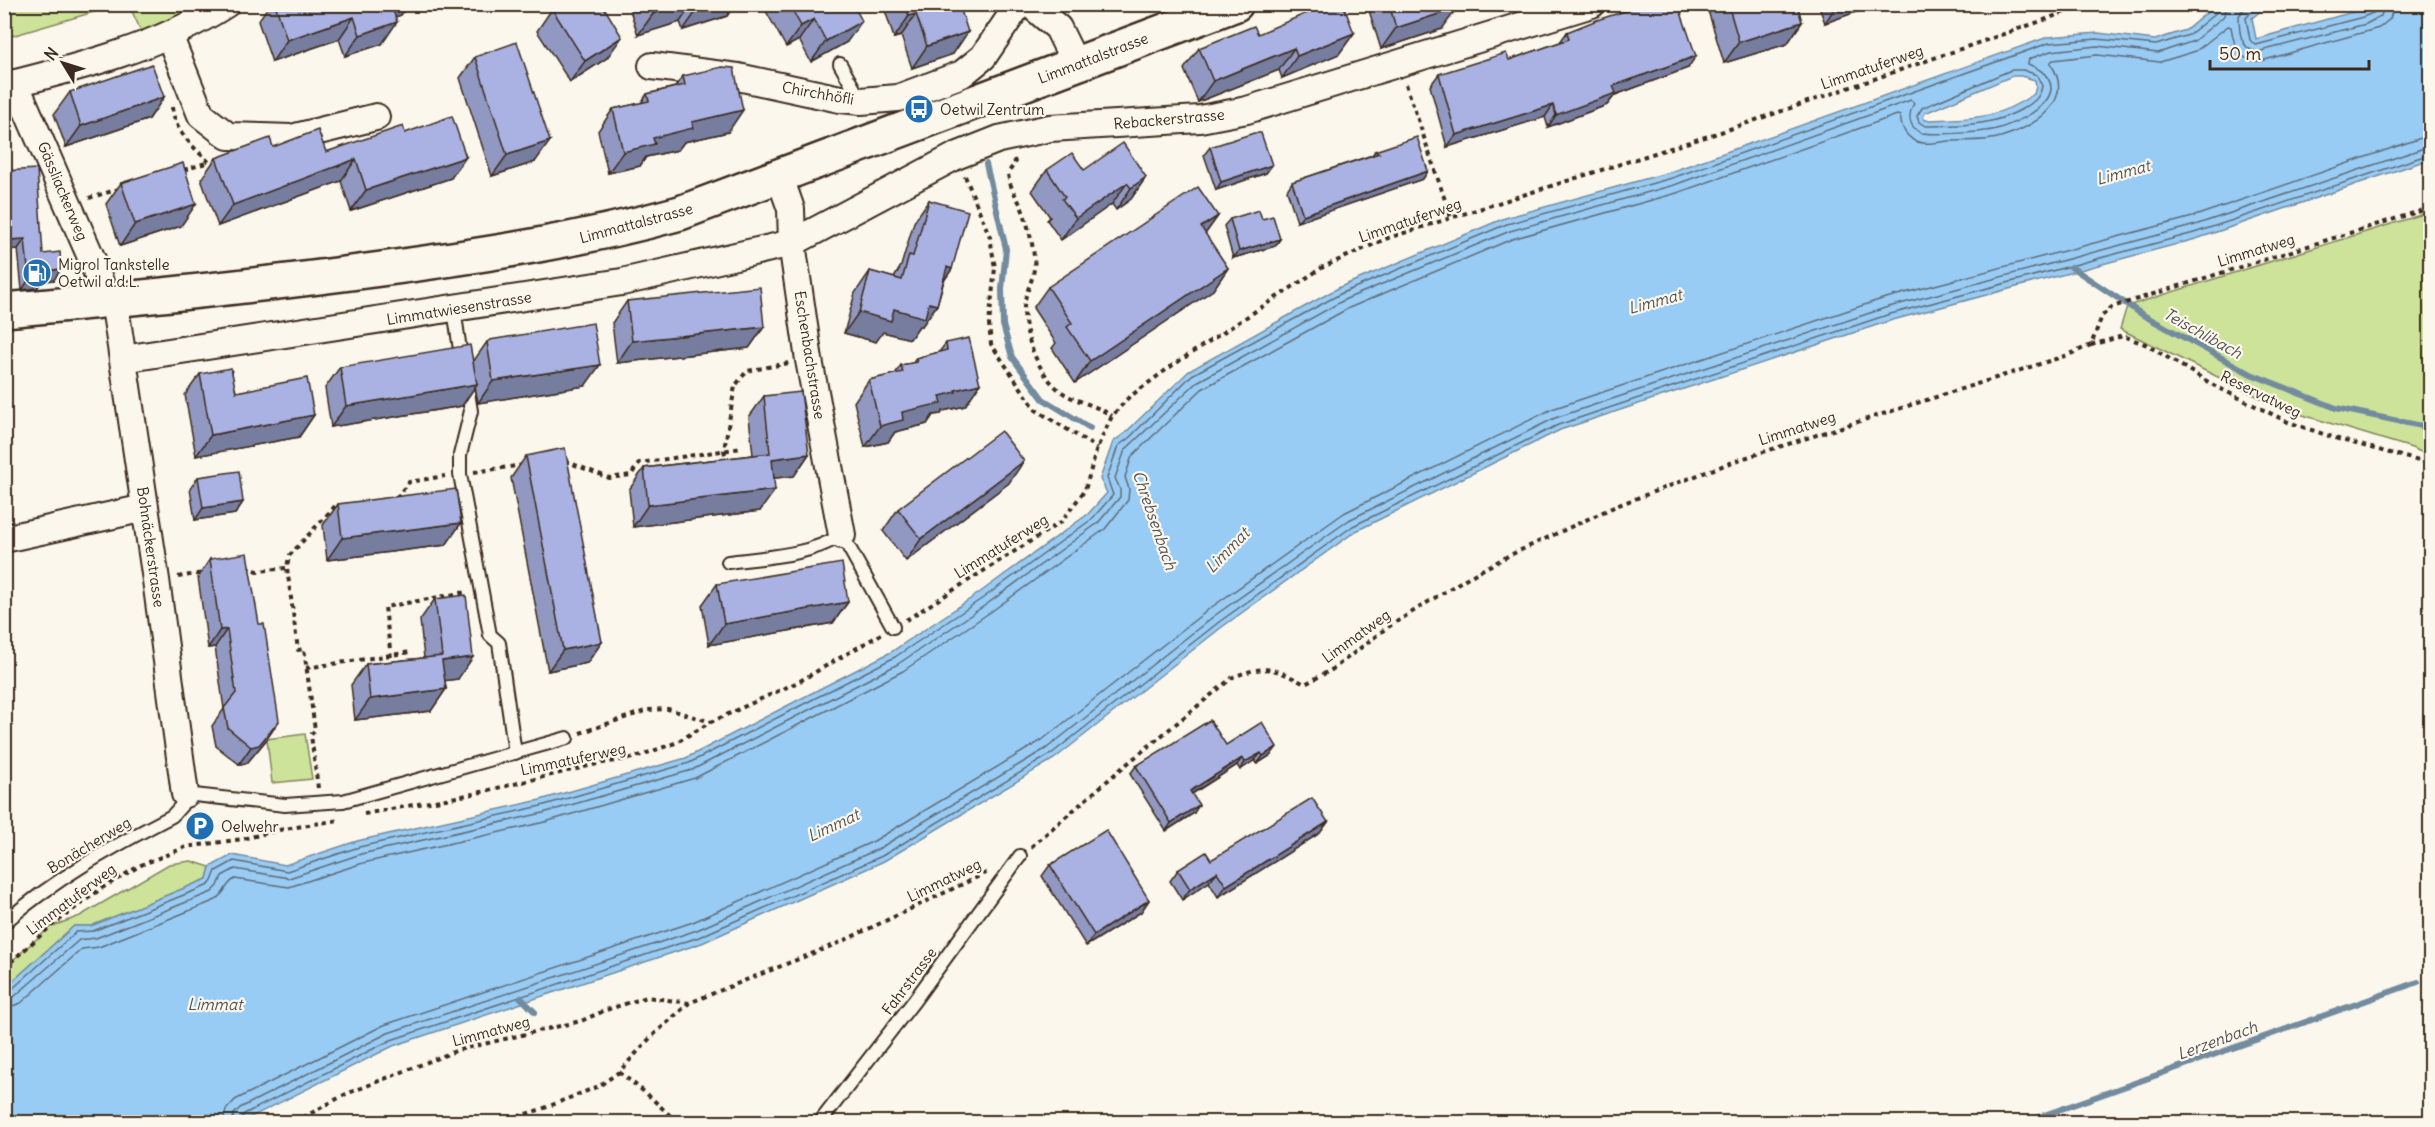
<svg xmlns="http://www.w3.org/2000/svg" width="2435" height="1127" viewBox="0 0 2435 1127" font-family="Delius,sans-serif">
  <style>
    .green { fill: #cce399; stroke: #84865c; stroke-width: 1.5 }
    .water { fill: #98ccf5; stroke: #738b9f; stroke-width: 1.5; fill-rule: evenodd }
    .lines { fill: none; stroke-linecap: round; stroke-linejoin: round }
    .shore { stroke: #606b74; stroke-width: 1.5 }
    .stream { stroke: #738b9f; stroke-width: 6 }
    .service-casing { stroke: #3b2a1e; stroke-width: 16 }
    .minor-casing { stroke: #3b2a1e; stroke-width: 30 }
    .secondary-casing { stroke: #3b2a1e; stroke-width: 38 }
    .path { stroke: #3b2a1e; stroke-width: 4; stroke-dasharray: 4.5 4.5; stroke-linecap: butt }
    .service { stroke: #fbf7ec; stroke-width: 12 }
    .minor { stroke: #fbf7ec; stroke-width: 26 }
    .secondary { stroke: #fbf7ec; stroke-width: 33 }
    .wall { fill: #9199c3; stroke: #3b2a1e; stroke-width: 1.5 }
    .shaded-wall { fill: #767d9f; stroke: #3b2a1e; stroke-width: 1.5 }
    .building { fill: #a9b2e3; stroke: #3b2a1e; stroke-width: 1.5 }
    .labels { text-anchor: middle; dominant-baseline: central; stroke-width: 4.5; stroke-linejoin: round; paint-order: stroke }
    .street-label { font-size: 15px; fill: #3b2a1e; stroke: #fbf7ec }
    .poi-label { font-size: 15px; fill: #3b2a1e; stroke: #fbf7ec; text-anchor: start }
    .water-label { font-size: 16px; font-style: italic; fill: #525254; stroke: #fbf7ec }
  </style>
  <rect width="100%" height="100%" fill="#fbf7ec"/>
  <filter id="ink" filterUnits="userSpaceOnUse"><feTurbulence type="fractalNoise" baseFrequency=".0167" numOctaves="2"/><feDisplacementMap in="SourceGraphic" scale="12" xChannelSelector="R" yChannelSelector="G"/><feConvolveMatrix kernelMatrix="1 2 1 2 8 2 1 2 1" color-interpolation-filters="sRGB"/></filter>
  <g filter="url(#ink)">
    <g class="green">
      <path d="M5,4H118V5L5,38Z"/>
      <path d="M129,5H201L142,33Z"/>
      <path d="M2430,212V456L2412,448L2283,409L2120,329L2127,306Z"/>
      <path d="M305,734L312,779L272,783L267,739Z"/>
      <path d="M191,861L210,867L207,879L91,926H74L5,988L4,968L50,927L80,916L169,864Z"/>
    </g>
    <path class="water" d="M2217,4L2268,5L2252,18L2256,39L2378,5H2430V159L2196,239L1889,321L1560,430L1356,531L1222,627L1054,759L884,861L702,943L393,1046L241,1122H5V988L74,926H91L207,879L210,867L232,855L285,865L357,841L540,800L686,758L891,652L979,593L1088,514L1107,493L1100,479L1113,442L1125,433L1189,371L1340,287L1505,218L1670,172L2048,37L2098,33L2155,40L2186,30ZM2012,76H2021L2035,80L2036,87L2034,94C1994,121 1971,118 1925,120L1923,117L1925,113Z"/>
    <g class="lines">
      <g class="shore">
        <path d="M2247,4L2239,16C2239,31 2240,49 2257,52L2366,24L2381,16L2385,4"/>
        <path d="M2259,4L2246,18L2250,40L2256,45L2363,17L2375,12L2377,4"/>
        <path d="M2011,70H2023L2037,75L2042,86C2040,97 2035,101 2026,107C1992,127 1963,125 1925,126L1919,122L1917,116L1922,108Z"/>
        <path d="M4,992L11,990L76,932L93,931L209,885L212,881L216,871L234,861L287,871L359,847L541,806L689,763L895,657L983,598L1092,519L1113,495L1107,478L1118,446L1129,438L1192,375L1342,293L1507,224L1672,178L2049,43L2097,39L2156,45L2189,35L2218,11L2220,4"/>
        <path d="M4,1000L15,996L79,940L96,938L212,892L218,886L222,876L235,869L289,878L361,854L543,813L692,770L898,664L987,604L1098,523L1120,497V489L1115,478L1125,450L1197,382L1346,299L1510,231L1674,185L1911,100L1914,103C1908,115 1907,126 1921,133C1937,135 1985,133 2000,128C2014,123 2035,114 2045,102C2060,84 2044,70 2028,64L2029,59L2051,51L2097,46L2158,53L2194,41L2224,16L2227,4"/>
        <path d="M4,1009L21,1003L82,949L99,947L216,900C225,894 226,883 235,879L289,887L363,863L545,822L695,778L903,671L992,611L1105,529L1128,500L1129,489L1125,477L1132,456L1202,389L1349,308L1512,239L1677,193L1897,115L1900,116C1901,126 1905,135 1913,140C1924,146 1938,142 1950,141C1967,140 1985,142 2001,137C2034,127 2077,101 2050,63L2053,60L2097,55L2160,62L2196,51L2228,26L2231,27C2234,46 2239,63 2261,61L2379,28L2390,19L2394,4"/>
        <path d="M223,1122L226,1110L235,1100L384,1025L693,922L874,841L1042,740L1209,609L1344,513L1552,409L1882,299L2189,218L2421,138L2430,137"/>
        <path d="M232,1122L234,1114L240,1108L388,1033L697,930L878,849L1047,748L1214,616L1349,520L1555,418L1885,308L2192,226L2430,146"/>
        <path d="M240,1122L244,1114L391,1040L699,937L882,856L1051,754L1219,622L1353,526L1558,425L1887,315L2194,233L2430,154"/>
      </g>
      <g class="stream">
        <path d="M986,164L1006,249L1002,289L1003,325L1012,357L1043,399L1090,428"/>
        <path d="M2071,267L2143,315L2251,374L2336,408L2422,426L2430,430"/>
        <path d="M521,998L535,1012"/>
        <path d="M2025,1122L2418,982"/>
      </g>
      <g class="service-casing">
        <g id="service">
          <path d="M840,64L861,101"/>
          <path d="M454,309L462,363"/>
          <path d="M466,380L471,411L460,455V474L490,635L499,643L515,753"/>
          <path d="M728,562C766,557 808,556 842,535L893,627"/>
          <path d="M4,923C56,878 112,847 172,816L181,806L185,794L285,805L343,801L567,738"/>
          <path d="M820,1122L914,1001L1020,856"/>
        </g>
      </g>
      <g class="minor-casing">
        <g id="minor">
          <path d="M1030,4L1058,28L1076,65"/>
          <path d="M169,35L201,115L228,136L291,138L376,117"/>
          <path d="M652,66L738,77L840,99L861,101L898,98L962,74L983,57L1019,4"/>
          <path d="M15,83L94,264L106,301"/>
          <path d="M4,86C80,67 160,47 226,4"/>
          <path d="M779,175L791,209L792,243L809,360L842,535"/>
          <path d="M114,300L156,580L185,794"/>
          <path d="M123,359L622,282L792,243L956,156L999,139L1050,128L1200,119L1247,110L1592,4"/>
          <path d="M4,539L145,508"/>
        </g>
      </g>
      <g class="secondary-casing">
        <path id="secondary" d="M4,310C130,299 256,286 381,269C484,255 579,241 680,213L1236,4"/>
      </g>
      <g class="path">
        <path d="M1406,84L1451,218"/>
        <path d="M172,107C174,130 193,147 209,162L181,171"/>
        <path d="M1014,159L1015,163L1008,173C1009,188 1018,197 1023,211C1028,225 1032,241 1034,256C1037,279 1023,292 1024,310C1025,340 1041,383 1070,397C1084,403 1099,407 1112,416"/>
        <path d="M965,176L990,237L995,268L989,324L991,344L1036,410L1097,448"/>
        <path d="M89,198L119,189"/>
        <path d="M2091,345L2123,336L2145,344L2215,386L2288,422L2338,439L2430,464"/>
        <path d="M565,461L609,478L631,475L639,463L742,448"/>
        <path d="M727,463L724,450L735,386L747,371L789,363"/>
        <path d="M474,472L523,465"/>
        <path d="M396,498L409,482L445,476"/>
        <path d="M246,568L258,571L287,568"/>
        <path d="M178,577L203,573"/>
        <path d="M906,620L1061,522L1085,490L1097,448L1112,416L1128,398L1170,367L1323,267L1388,238L1727,130L2047,19L2084,4"/>
        <path d="M392,666L385,607L466,592"/>
        <path d="M306,668L411,652"/>
        <path d="M580,733L648,710L668,709L711,722"/>
        <path d="M318,788L311,735L315,730L304,649L298,650L287,568L289,556L336,505H341"/>
        <path d="M364,814L473,794L597,764L633,758L675,743L711,722L800,681L881,634"/>
        <path d="M1031,847L1122,768L1233,677C1267,664 1273,668 1305,684L1333,669L1385,629L1465,579L1508,556L1616,506L1738,460L2068,355L2091,345L2102,316L2112,307L2430,208"/>
        <path d="M4,968L50,927L102,888L141,865L186,847L243,839L279,830L339,820"/>
        <path d="M619,1072L647,1094L677,1122"/>
        <path d="M295,1122L346,1094L458,1050L581,1021L606,1010L647,997L689,1003L841,942L988,872"/>
        <path d="M500,1122L542,1109L599,1086L619,1072L651,1037L689,1003"/>
      </g>
      <use href="#service" class="service"/>
      <use href="#minor" class="minor"/>
      <use href="#secondary" class="secondary"/>
    </g>
    <g class="wall">
      <path d="M270,4H408L401,15L395,17L382,44L345,56L339,39L272,62L258,21Z"/>
      <path d="M628,4H735L727,16L683,30L680,22L638,35Z"/>
      <path d="M762,4H853L847,42L811,62L799,40L786,47Z"/>
      <path d="M883,4H959L953,54L912,68L901,36L894,38Z"/>
      <path d="M1367,4H1456L1442,29L1381,49Z"/>
      <path d="M1706,4H1797L1802,22L1787,44L1724,63Z"/>
      <path d="M1818,4H1878L1825,23Z"/>
      <path d="M1978,4H1995L1980,10Z"/>
      <path d="M552,9L607,58L570,82L537,31Z"/>
      <path d="M1567,32L1688,68L1615,95L1607,105L1548,127L1545,117L1447,147L1430,86L1439,74L1509,60L1560,42Z"/>
      <path d="M1354,33L1339,54L1282,78L1279,70L1198,102L1184,69L1199,48L1258,34Z"/>
      <path d="M475,57L535,162L492,176L460,78Z"/>
      <path d="M683,76L728,132L684,142L678,150L646,157L640,166L608,173L598,131L613,109L641,103L647,94L675,87Z"/>
      <path d="M70,92L164,97L149,119L66,147L54,114Z"/>
      <path d="M405,133L451,178L351,211L341,181L218,226L201,179L216,158L273,147L326,152Z"/>
      <path d="M1210,147L1272,165L1266,173L1216,190L1204,155Z"/>
      <path d="M1375,151L1428,171L1423,179L1297,222L1287,190L1292,182L1372,155Z"/>
      <path d="M1047,170H1084L1146,177L1131,199L1116,210L1112,204L1061,240L1047,220L1050,217L1032,191Z"/>
      <path d="M4,171L54,280L42,281L37,288L22,290L18,249L4,250Z"/>
      <path d="M121,183L181,226L120,246L106,204Z"/>
      <path d="M929,200L952,269L944,281L937,305L922,326H919L910,339L883,332L876,342L844,333L855,293L870,271L894,278L901,266L914,222Z"/>
      <path d="M1218,216L1205,234L1228,268L1213,290L1075,383L1052,348L1056,343L1033,308L1048,287Z"/>
      <path d="M1230,219H1262L1280,239L1275,246L1233,258L1224,226Z"/>
      <path d="M627,301L764,327L749,348L617,363L612,323Z"/>
      <path d="M487,342L585,386L478,403L475,386L462,406L331,427L325,388L340,367L473,362Z"/>
      <path d="M946,343L965,406L943,411L941,414L933,415L927,424L895,432L888,442L865,447L854,402L869,380L895,374L901,365L913,363L916,358L939,352Z"/>
      <path d="M200,374L236,392L314,415L299,437L196,456L185,395Z"/>
      <path d="M764,396L809,454L794,476L774,478L760,511L633,527L629,490L644,468L753,455L749,417Z"/>
      <path d="M526,456L602,642L587,663L548,671L511,478Z"/>
      <path d="M198,477L243,502L235,514L195,520L190,489Z"/>
      <path d="M1009,483L906,561L883,531L898,509Z"/>
      <path d="M338,504L461,523L446,545L327,560L323,525Z"/>
      <path d="M210,559L267,739L247,763L239,764L216,746L212,726L224,709L215,647L208,648L198,577Z"/>
      <path d="M717,584L848,602L833,623L709,645L702,605Z"/>
      <path d="M435,599L458,679L445,680L446,689L431,711L355,720L351,685L366,664L424,658L420,620Z"/>
      <path d="M1226,745L1271,755L1257,764L1255,760L1240,770L1237,765L1192,794L1194,813L1166,831L1130,774L1136,766Z"/>
      <path d="M1328,822L1320,833L1218,897L1209,882L1182,900L1170,881L1178,870L1211,860Z"/>
      <path d="M1050,865L1149,900L1141,912L1086,946L1042,876Z"/>
    </g>
    <g class="shaded-wall">
      <path d="M388,4H408L401,15L375,24Z"/>
      <path d="M682,4H692L680,22L638,35L653,14Z"/>
      <path d="M712,4H735L727,16L683,30L698,9Z"/>
      <path d="M1837,4H1878L1825,23Z"/>
      <path d="M1984,4H1995L1980,10Z"/>
      <path d="M1457,8L1442,29L1381,49L1396,28Z"/>
      <path d="M916,14L901,36L894,38L909,16Z"/>
      <path d="M354,17L339,39L272,62L287,40Z"/>
      <path d="M814,19L799,40L786,47L801,26Z"/>
      <path d="M862,21L847,42L811,62L826,41Z"/>
      <path d="M397,22L382,44L345,56L360,35Z"/>
      <path d="M1802,22L1787,44L1724,63L1739,42Z"/>
      <path d="M968,32L953,54L912,68L927,46Z"/>
      <path d="M1354,33L1339,54L1282,78L1297,56Z"/>
      <path d="M622,37L607,58L570,82L585,61Z"/>
      <path d="M1294,48L1279,70L1198,102L1213,81Z"/>
      <path d="M1696,56L1688,68L1615,95L1607,105L1548,127L1556,115L1613,86Z"/>
      <path d="M164,97L149,119L66,147L81,126Z"/>
      <path d="M1553,105L1545,117L1447,147L1456,135Z"/>
      <path d="M743,110L728,132L684,142L678,150L646,157L640,166L608,173L623,152L653,138L692,122Z"/>
      <path d="M550,141L535,162L492,176L507,155Z"/>
      <path d="M466,157L451,178L351,211L366,190Z"/>
      <path d="M356,159L341,181L218,226L233,205Z"/>
      <path d="M1272,165L1266,173L1216,190L1221,182Z"/>
      <path d="M1428,171L1423,179L1297,222L1303,215Z"/>
      <path d="M1146,177L1131,199L1116,210L1131,188Z"/>
      <path d="M1127,183L1112,204L1061,240L1076,218Z"/>
      <path d="M196,204L181,226L120,246L135,224Z"/>
      <path d="M1218,216L1203,237L1201,227Z"/>
      <path d="M25,239L18,249L4,250V244L7,240Z"/>
      <path d="M1280,239L1275,246L1233,258L1239,251Z"/>
      <path d="M947,267L952,269L937,290Z"/>
      <path d="M1228,268L1213,290L1075,383L1090,361Z"/>
      <path d="M61,269L54,280L42,281L37,288L22,290L29,279L44,271Z"/>
      <path d="M929,303L937,305L922,326H919L910,339L883,332L876,342L844,333L859,312L894,309Z"/>
      <path d="M764,327L749,348L617,363L632,341Z"/>
      <path d="M600,365L585,386L478,403L493,381Z"/>
      <path d="M477,384L462,406L331,427L346,406Z"/>
      <path d="M980,384L965,406L943,411L941,414L933,415L927,424L895,432L888,442L865,447L880,426L902,412L955,390Z"/>
      <path d="M314,415L299,437L196,456L211,435Z"/>
      <path d="M809,454L794,476L757,480L772,459Z"/>
      <path d="M1024,461L1009,483L906,561L921,539Z"/>
      <path d="M775,490L760,511L633,527L648,505Z"/>
      <path d="M243,502L235,514L195,520L203,508Z"/>
      <path d="M461,523L446,545L327,560L342,538Z"/>
      <path d="M848,602L833,623L709,645L724,624Z"/>
      <path d="M227,629L215,647L208,648L220,630Z"/>
      <path d="M602,642L587,663L548,671L563,650Z"/>
      <path d="M473,657L458,679L427,683L442,661Z"/>
      <path d="M446,689L431,711L355,720L370,699Z"/>
      <path d="M279,721L267,739L247,763L239,764L251,747Z"/>
      <path d="M1277,747L1271,755L1257,764L1263,756Z"/>
      <path d="M1261,753L1255,760L1240,770L1245,762Z"/>
      <path d="M1242,758L1237,765L1185,798L1190,791Z"/>
      <path d="M1199,805L1194,813L1166,831L1171,823Z"/>
      <path d="M1328,822L1320,833L1218,897L1226,886Z"/>
      <path d="M1217,872L1209,882L1182,900L1190,889Z"/>
      <path d="M1149,900L1141,912L1086,946L1094,935Z"/>
    </g>
    <g class="building">
      <path d="M275,4H391L397,22L360,35L354,17L287,40Z"/>
      <path d="M560,4H602L622,37L585,61L552,9Z"/>
      <path d="M650,4H682L653,14Z"/>
      <path d="M697,4H712L698,9Z"/>
      <path d="M789,4H853L862,21L826,41L814,19L801,26Z"/>
      <path d="M905,4H959L968,32L927,46L916,14L909,16Z"/>
      <path d="M1328,4H1343L1354,33L1297,56L1294,48L1213,81L1199,48L1254,26L1258,34Z"/>
      <path d="M1389,4H1456L1457,8L1396,28Z"/>
      <path d="M1647,4H1678L1696,56L1613,86L1616,93L1556,115L1553,105L1456,135L1439,74L1506,53L1509,60L1569,39L1567,32L1597,20Z"/>
      <path d="M1728,4H1797L1802,22L1739,42Z"/>
      <path d="M517,42L550,141L507,155L475,57Z"/>
      <path d="M152,64L164,97L81,126L70,92Z"/>
      <path d="M722,67L734,68L743,110L692,122L693,128L653,138L655,144L623,152L613,109L649,101L647,94L685,85L683,76Z"/>
      <path d="M452,116L466,157L366,190L356,159L233,205L216,158L270,138L273,147L318,130L326,152L403,126L405,133Z"/>
      <path d="M1254,133H1261L1272,165L1221,182L1210,147Z"/>
      <path d="M1417,137L1428,171L1303,215L1292,182L1379,153L1375,151Z"/>
      <path d="M1123,143L1146,177L1131,188L1127,183L1076,218L1062,199L1065,197L1047,170L1072,153L1084,170Z"/>
      <path d="M183,163L196,204L135,224L121,183Z"/>
      <path d="M37,169L43,254L60,252L61,269L44,271V278L29,279L25,239L7,240L4,210V171Z"/>
      <path d="M1198,187L1218,216L1201,227L1228,268L1090,361L1067,327L1072,323L1048,287Z"/>
      <path d="M929,200L968,211L952,269L947,267L937,305L929,303L925,318L894,309L891,321L859,312L870,271L902,280L909,255L913,256Z"/>
      <path d="M1259,210L1262,219L1273,216L1280,239L1239,251L1230,219Z"/>
      <path d="M760,287L764,327L632,341L627,301Z"/>
      <path d="M593,323L600,365L493,381L487,342L490,340Z"/>
      <path d="M969,338L980,384L955,390L956,392L940,396L942,403L902,412L903,420L880,426L869,380L903,372L901,365L917,362L916,358L947,350L946,343Z"/>
      <path d="M470,345L477,384L346,406L340,367Z"/>
      <path d="M231,368L236,392L307,378L314,415L211,435L200,374Z"/>
      <path d="M801,392L809,454L772,459L775,490L648,505L644,468L770,453L764,396Z"/>
      <path d="M1001,431L1024,461L921,539L898,509Z"/>
      <path d="M565,448L602,642L563,650L526,456Z"/>
      <path d="M239,471L243,502L203,508L198,477Z"/>
      <path d="M456,489L461,523L342,538L338,504Z"/>
      <path d="M247,553L259,624H264L279,721L259,745L251,747L228,728L224,708L236,693L227,629L220,630L210,559Z"/>
      <path d="M842,563L848,602L724,624L717,584Z"/>
      <path d="M466,595L473,657L442,661L446,689L370,699L366,664L442,656L435,599Z"/>
      <path d="M1210,720L1226,745L1262,722L1277,747L1263,756L1261,753L1245,762L1242,758L1190,791L1199,805L1171,823L1136,766Z"/>
      <path d="M1312,798L1328,822L1226,886L1217,872L1190,889L1178,870L1206,852L1211,860Z"/>
      <path d="M1106,830L1149,900L1094,935L1050,865Z"/>
    </g>
  </g>
  <defs>
    <g id="bus-disc" transform="scale(1.5)"><circle r="9.5" fill="#1f6fb2" stroke="#fbf7ec"/><path d="M-5-6H5V4H4V6H2V4H-2V6H-4V4H-5ZM-3.5-4V0h7V-4ZM-3.5 1.2v1.5H-2V1.2ZM2 1.2v1.5H3.5V1.2Z" fill="#fff"/></g>
    <g id="fuel-disc" transform="scale(1.5)"><circle r="9.5" fill="#1f6fb2" stroke="#fbf7ec"/><path d="M-5.5-6h7V0h2V4h1.3V-2.5L3-4.5l.8-.8L6-3V5H2.5V1h-1V6h-7ZM-4.2-4.7v3.2H.2V-4.7Z" fill="#fff"/></g>
    <g id="parking-disc" transform="scale(1.5)"><circle r="9.5" fill="#1f6fb2" stroke="#fbf7ec"/><path d="M-3.5-5.5H1a3.5 3.5 0 0 1 0 7H-1V5.5H-3.5ZM-1-3.4V-.6H.8a1.4 1.4 0 0 0 0-2.8Z" fill="#fff"/></g>
  </defs>
  <g fill-rule="evenodd">
    <use href="#bus-disc" x="919" y="109"/>
    <use href="#fuel-disc" x="37" y="273"/>
    <use href="#parking-disc" x="200" y="826"/>
  </g>
  <g class="labels">
    <g class="street-label">
      <text transform="translate(1093 58) rotate(-21)">Limmattalstrasse</text>
      <text transform="translate(1872 67) rotate(-19)">Limmatuferweg</text>
      <text transform="translate(818 93) rotate(10)">Chirchhöfli</text>
      <text transform="translate(1169 119) rotate(-5)">Rebackerstrasse</text>
      <text transform="translate(63 191) rotate(67)">Gässliackerweg</text>
      <text transform="translate(1410 220) rotate(-19)">Limmatuferweg</text>
      <text transform="translate(636 223) rotate(-15)">Limmattalstrasse</text>
      <text transform="translate(2256 250) rotate(-17)">Limmatweg</text>
      <text transform="translate(459 308) rotate(-9)">Limmatwiesenstrasse</text>
      <text transform="translate(810 355) rotate(81)">Eschenbachstrasse</text>
      <text transform="translate(2261 394) rotate(26)">Reservatweg</text>
      <text transform="translate(1797 428) rotate(-18)">Limmatweg</text>
      <text transform="translate(1001 546) rotate(-32)">Limmatuferweg</text>
      <text transform="translate(151 547) rotate(82)">Bohnäckerstrasse</text>
      <text transform="translate(1356 636) rotate(-36)">Limmatweg</text>
      <text transform="translate(573 759) rotate(-12)">Limmatuferweg</text>
      <text transform="translate(89 845) rotate(-31)">Bonächerweg</text>
      <text transform="translate(944 880) rotate(-26)">Limmatweg</text>
      <text transform="translate(71 899) rotate(-37)">Limmatuferweg</text>
      <text transform="translate(909 981) rotate(-53)">Fahrstrasse</text>
      <text transform="translate(491 1031) rotate(-15)">Limmatweg</text>
    </g>
    <g class="poi-label">
      <text x="940" y="109">Oetwil Zentrum</text>
      <text x="58" y="264">Migrol Tankstelle<tspan x="58" dy="17">Oetwil a.d.L.</tspan></text>
      <text x="221" y="826">Oelwehr</text>
    </g>
    <g class="water-label">
      <text transform="translate(2123 172) rotate(-15)">Limmat</text>
      <text transform="translate(1655 301) rotate(-15)">Limmat</text>
      <text transform="translate(2203 333) rotate(29)">Teischlibach</text>
      <text transform="translate(1155 520) rotate(71)">Chrebsenbach</text>
      <text transform="translate(1227 550) rotate(-46)">Limmat</text>
      <text transform="translate(833 825) rotate(-25)">Limmat</text>
      <text x="215" y="1004">Limmat</text>
      <text transform="translate(2217 1040) rotate(-20)">Lerzenbach</text>
    </g>
  </g>
  <rect width="2435" height="1127" fill="none" stroke="#fbf7ec" stroke-width="24"/>
  <rect x="12" y="12" width="2411" height="1103" fill="none" stroke="#3b2a1e" stroke-width="2" filter="url(#ink)"/>
  <g transform="translate(63 63) rotate(308)" stroke="#fbf7ec" stroke-width="4.5" paint-order="stroke">
  <path d="M0-4.5L10 22L0 15L-10 22Z" fill="#3b2a1e"/>
  <text y="-9" font-size="16" font-weight="bold" text-anchor="middle" fill="#3b2a1e">N</text>
  </g>
  <path d="M2210 60v9h159v-9" fill="none" stroke="#3b2a1e" stroke-width="3"/>
  <text x="2219" y="60" font-size="18" fill="#3b2a1e" stroke="#fbf7ec" stroke-width="4.5" paint-order="stroke">50 m</text>
</svg>
